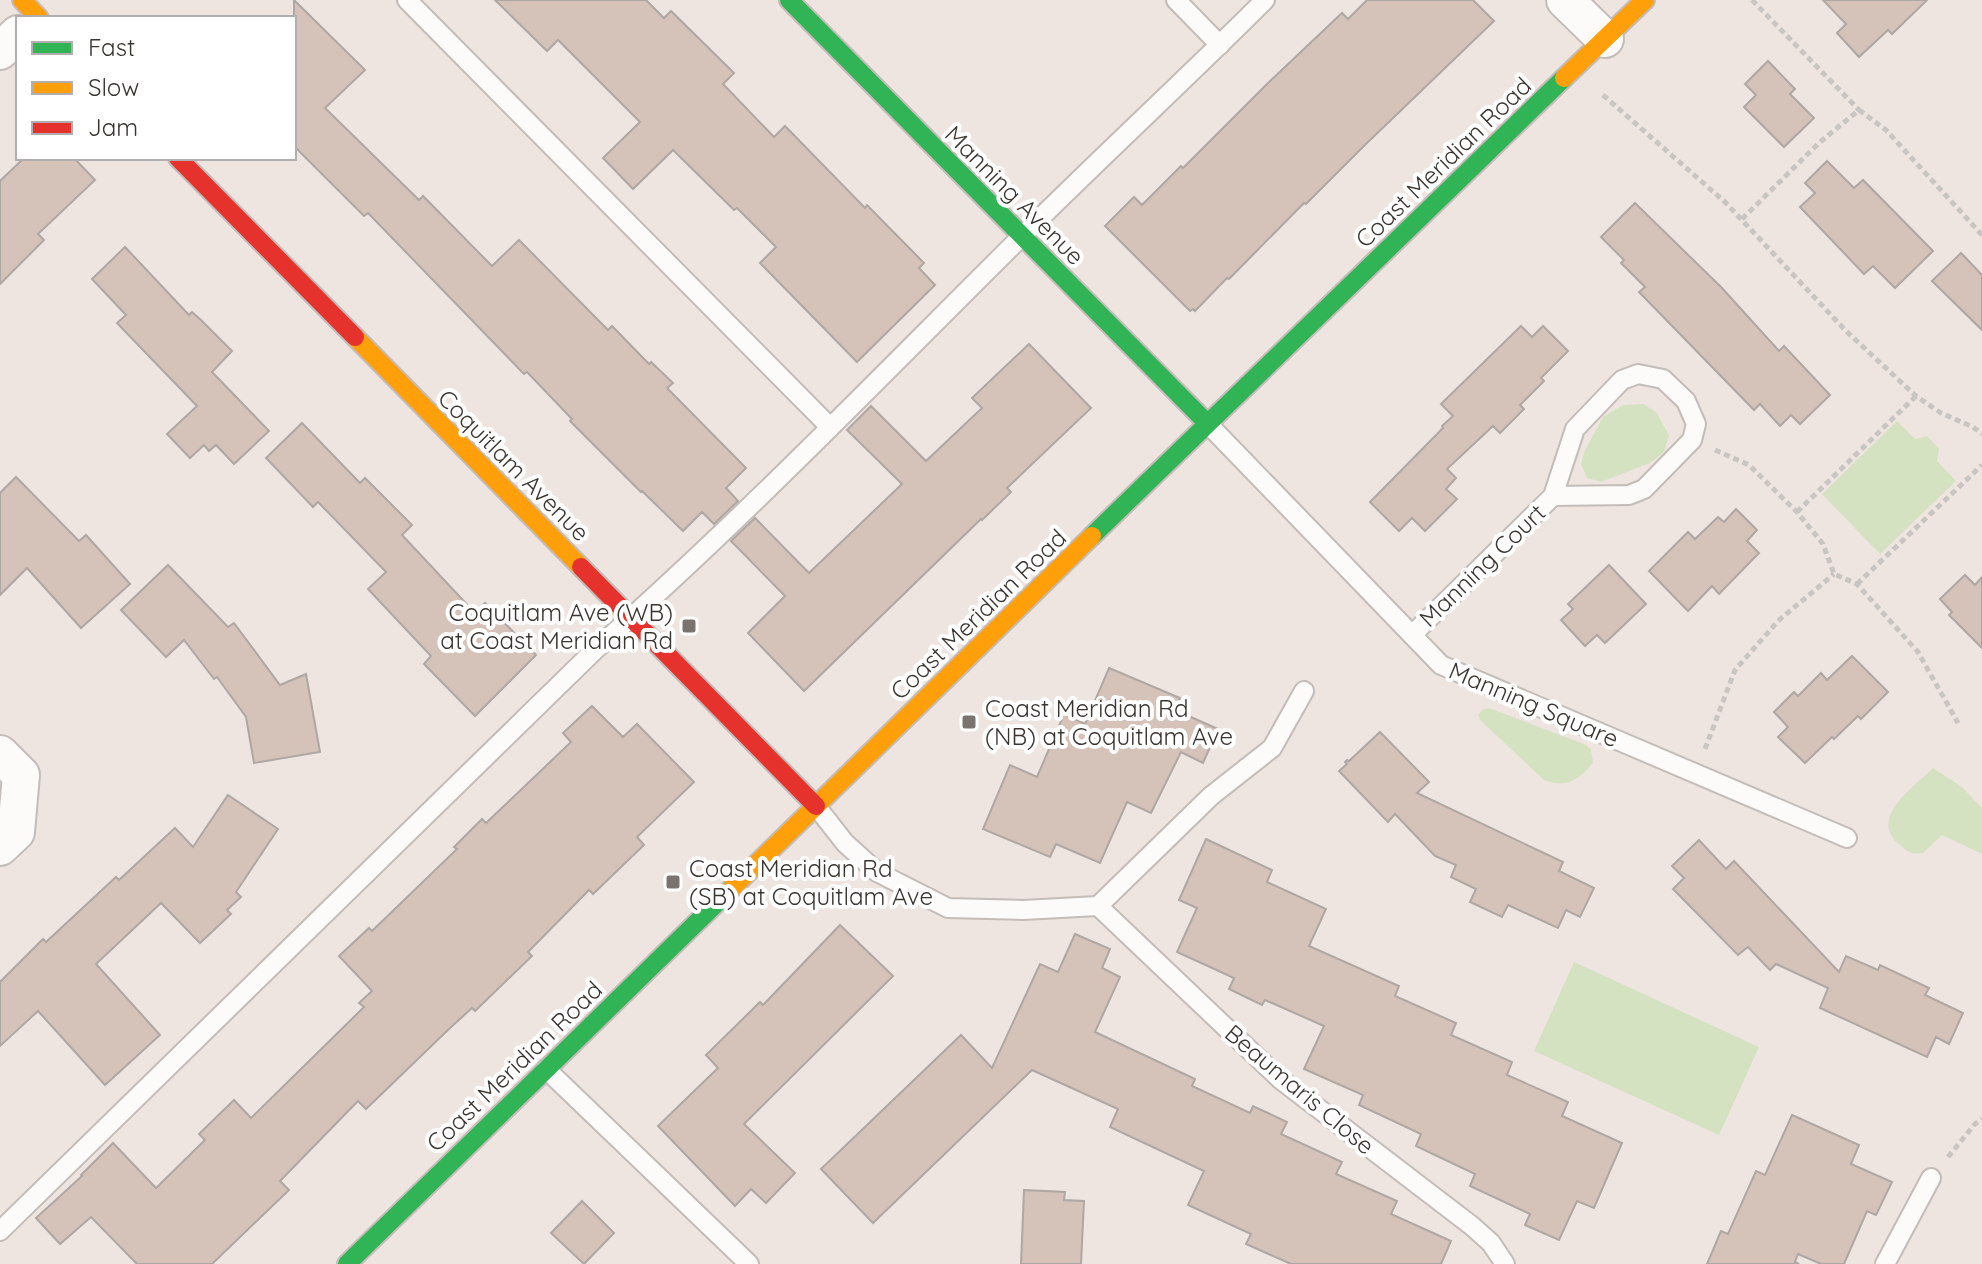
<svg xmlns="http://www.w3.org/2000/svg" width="1982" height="1264" viewBox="0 0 1982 1264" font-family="Quicksand,sans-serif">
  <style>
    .green { fill: #d5e2c1 }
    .building { fill: #d5c2b9; stroke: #aea7a3; stroke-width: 2 }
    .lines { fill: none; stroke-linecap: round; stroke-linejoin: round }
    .lane-casing { stroke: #c3bcb8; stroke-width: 22 }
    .street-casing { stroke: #c3bcb8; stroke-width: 40 }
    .fast-casing { stroke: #c3bcb8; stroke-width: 22 }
    .slow-casing { stroke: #c3bcb8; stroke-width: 22 }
    .jam-casing { stroke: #c3bcb8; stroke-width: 22 }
    .path { stroke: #c9c5c3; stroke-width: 5; stroke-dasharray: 6 4; stroke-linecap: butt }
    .lane { stroke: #fcfbfa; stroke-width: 18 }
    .street { stroke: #fcfbfa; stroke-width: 36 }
    .fast { stroke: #30b455; stroke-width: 18 }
    .slow { stroke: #ff9f0a; stroke-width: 18 }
    .jam { stroke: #e5322d; stroke-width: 18 }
    .poi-dot { fill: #7a736f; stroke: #fff; stroke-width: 3 }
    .labels { text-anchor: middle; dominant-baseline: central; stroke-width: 8; stroke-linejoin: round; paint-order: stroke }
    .street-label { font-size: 24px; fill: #3b3531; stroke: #fff }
    .poi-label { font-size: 24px; fill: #3b3531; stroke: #fff; text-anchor: start }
  </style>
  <rect width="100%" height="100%" fill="#eee5e1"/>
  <g class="green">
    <path d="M1643,404L1656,412L1669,435L1664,452L1650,463L1601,482L1587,478L1581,464L1585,450L1603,417L1623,405Z"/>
    <path d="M1897,421L1915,439L1927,436L1939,449L1937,461L1956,481L1880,554L1822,494Z"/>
    <path d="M1489,708L1584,744L1591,749L1593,763C1577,781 1567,788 1544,780L1480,720L1478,715L1482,710Z"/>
    <path d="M1933,768L1962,787L1982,808V854L1942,835L1923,853C1912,855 1908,852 1900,845C1867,818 1914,787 1933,768Z"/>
    <path d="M1574,962L1759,1047L1719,1135L1534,1051Z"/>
  </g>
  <g class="building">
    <path d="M294,0L365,70L325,108L419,200L423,196L492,266L519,240L608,330L612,326L649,364L651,362L673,383L667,388L746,468L726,488L738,501L714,524L702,512L683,531L642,491L641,492L570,421L572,419L527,372L524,374L368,213L364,216L294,146Z"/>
    <path d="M495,0H646L664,18L671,11L734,73L723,84L774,137L785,126L865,208L867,205L924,263L919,268L935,285L857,362L760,263L776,247L737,208L734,210L673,150L633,189L603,158L640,122L558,40L547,51Z"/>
    <path d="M1367,0H1473L1494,21L1367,143L1306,204L1304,203L1229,279L1227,278L1195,311L1193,309L1190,311L1105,226L1134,197L1142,205L1181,166L1183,168L1268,83L1342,13L1348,19Z"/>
    <path d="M1823,0H1927L1892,34L1888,30L1859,57L1837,33L1846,24Z"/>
    <path d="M1768,61L1795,89L1790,94L1814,118L1784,147L1744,107L1756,95L1745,84Z"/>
    <path d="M24,158H74L95,180L38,234L44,240L0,284V181Z"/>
    <path d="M1827,161L1854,188L1863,180L1933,251L1895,288L1873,266L1864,274L1800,207L1815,193L1805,183Z"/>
    <path d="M1635,203L1722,288L1779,351L1784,346L1830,395L1800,424L1791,415L1780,426L1760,404L1754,410L1639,292L1645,287L1621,263L1624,260L1601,237Z"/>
    <path d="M125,247L189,315L192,312L201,320L232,351L212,372L269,431L234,464L216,445L209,451L204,445L190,458L167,434L197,406L117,323L126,315L92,279Z"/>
    <path d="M1961,253L1982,275V330L1932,281Z"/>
    <path d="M1521,326L1532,337L1543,326L1568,351L1541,378L1544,381L1520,405L1524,409L1500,433L1493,426L1447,469L1456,478L1446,489L1457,499L1425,531L1412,518L1399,531L1370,502L1443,428L1442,426L1453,416L1441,404Z"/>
    <path d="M1029,344L1091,408L1007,488L1011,492L982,520L981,519L804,691L748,633L785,596L731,541L755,518L809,573L902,484L847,430L871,406L926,461L982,408L972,398Z"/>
    <path d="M302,423L360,483L365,478L412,525L402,535L475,613L485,603L536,655L475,716L424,664L431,656L368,589L386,572L318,502L313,507L266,458Z"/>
    <path d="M16,477L79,541L86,535L130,584L81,628L27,568L0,595V493Z"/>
    <path d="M1736,509L1757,530L1747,541L1759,553L1719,594L1712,586L1688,611L1649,571L1688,532L1695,539L1718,517L1724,522Z"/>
    <path d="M168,565L228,627L234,623L280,685L306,674L320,752L254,763L246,717L217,677L214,679L184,640L166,657L121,610Z"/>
    <path d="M1609,565L1646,604L1605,643L1597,635L1585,646L1561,620L1573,609L1568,604Z"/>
    <path d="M1965,575L1975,585L1982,577V648L1949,615L1952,612L1940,599Z"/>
    <path d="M1852,656L1888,692L1861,719L1858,716L1834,739L1832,737L1805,763L1778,737L1788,727L1774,712L1794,692L1798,696L1821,673L1827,680Z"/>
    <path d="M1109,668L1180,698L1175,710L1218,729L1203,763L1181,752L1151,813L1127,802L1100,863L1056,844L1050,857L983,829L1010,765L1037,777L1064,714L1085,724Z"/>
    <path d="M592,706L623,737L637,724L694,782L637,837L644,845L593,894L589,890L528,952L532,956L475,1011L472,1008L450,1028L366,1109L358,1101L280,1181L289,1190L212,1264H137L91,1217L60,1244L36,1218L82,1176L81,1175L113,1143L156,1188L205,1140L199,1134L234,1100L251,1118L364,1007L359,1003L372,991L339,956L369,928L372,931L457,849L454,847L482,819L486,823L571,742L563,733Z"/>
    <path d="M1380,732L1429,782L1417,793L1563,862L1559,871L1594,888L1580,917L1566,910L1558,928L1508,905L1502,917L1470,902L1476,889L1451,877L1456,865L1435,856L1395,814L1388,822L1339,771L1347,764L1345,762L1347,760L1349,761Z"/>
    <path d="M228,795L278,829L236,892L241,897L227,910L231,914L200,943L161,903L96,964L160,1035L105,1085L38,1011L0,1046V982L43,939L46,942L116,877L119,880L175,828L193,847Z"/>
    <path d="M1206,839L1272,870L1267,882L1326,909L1309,946L1399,986L1395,996L1456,1023L1451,1035L1512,1062L1507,1075L1568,1102L1562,1116L1622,1143L1594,1208L1577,1201L1559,1240L1525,1225L1530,1214L1470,1186L1475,1174L1416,1146L1421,1134L1359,1105L1363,1095L1304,1069L1324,1026L1265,1000L1262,1005L1229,989L1234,978L1177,952L1197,908L1179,900Z"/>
    <path d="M1699,840L1726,869L1734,861L1839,972L1846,956L1878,970L1880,965L1929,988L1925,995L1963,1013L1949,1044L1936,1037L1927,1057L1820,1008L1828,988L1776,964L1770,970L1748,947L1738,955L1673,889L1684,878L1672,866Z"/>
    <path d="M840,925L893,976L744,1124L795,1173L766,1203L751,1189L735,1206L658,1126L718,1068L706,1055L760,1002L763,1005Z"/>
    <path d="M1075,934L1110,949L1102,968L1120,977L1095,1032L1195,1079L1192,1086L1250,1113L1253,1106L1287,1122L1281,1134L1342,1162L1336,1174L1397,1201L1391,1214L1451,1241L1441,1264H1291L1246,1244L1251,1234L1188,1205L1204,1171L1110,1127L1118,1109L1032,1070L873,1223L821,1169L961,1035L992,1068L1040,964L1058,972Z"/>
    <path d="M1792,1115L1859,1145L1851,1164L1892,1182L1876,1215L1867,1211L1844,1264H1821L1798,1254L1795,1262L1799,1264H1707L1721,1231L1728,1234L1756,1171L1765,1175Z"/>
    <path d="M1024,1190L1065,1192L1064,1200L1084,1201L1081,1264H1021Z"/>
    <path d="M582,1201L614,1233L584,1264L551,1233Z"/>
  </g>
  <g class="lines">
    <g class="lane-casing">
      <g id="lane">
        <path d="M407,0L830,427"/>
        <path d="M1176,0L1220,45"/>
        <path d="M1207,423L1441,665L1847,838"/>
        <path d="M1412,635L1553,496L1629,495L1644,489L1692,440L1696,424L1686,401L1663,379L1638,374L1622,380L1575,429L1553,496"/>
        <path d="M816,806L845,843L877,872L948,908L1023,910L1098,906L1211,796L1272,748L1304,691"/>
        <path d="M1098,906L1280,1079L1472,1226L1491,1243L1505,1264"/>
        <path d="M546,1069L749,1264"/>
        <path d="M0,1231L597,648C743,519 879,378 1018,240C1099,159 1184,81 1265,0"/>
        <path d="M1885,1264L1931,1178"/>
      </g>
    </g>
    <g class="street-casing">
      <g id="street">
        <path d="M1565,0L1605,39"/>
        <path d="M0,51L18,34"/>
        <path d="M0,754L21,775L16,832L0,847"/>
      </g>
    </g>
    <g class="fast-casing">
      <g id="fast">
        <path d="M789,0L1207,423"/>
        <path d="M1092,536L1564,78"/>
        <path d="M347,1264L732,888"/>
      </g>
    </g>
    <g class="slow-casing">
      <g id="slow">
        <path d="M22,0L39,18"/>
        <path d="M1564,78L1645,0"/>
        <path d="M355,337L581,567"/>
        <path d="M732,888L1092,536"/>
      </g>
    </g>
    <g class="jam-casing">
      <g id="jam">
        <path d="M178,158L355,337"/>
        <path d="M581,567L816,806"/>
      </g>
    </g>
    <g class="path">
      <path d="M1752,0L1859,110"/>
      <path d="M1603,95L1725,202L1846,331L1916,396L1941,413L1973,427L1982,434"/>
      <path d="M1742,219L1820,142L1859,110L1886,130L1982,235"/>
      <path d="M1715,450L1749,465L1797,512L1823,544L1834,574L1857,584L1918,652L1958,723"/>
      <path d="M1797,512L1916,396"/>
      <path d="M1857,584L1982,465"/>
      <path d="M1705,749L1735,670L1778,621L1834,574"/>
      <path d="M1948,1157L1975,1124L1982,1119"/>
    </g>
    <use href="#lane" class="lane"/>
    <use href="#street" class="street"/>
    <use href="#fast" class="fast"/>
    <use href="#slow" class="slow"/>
    <use href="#jam" class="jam"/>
  </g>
  <g class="poi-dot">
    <rect x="681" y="618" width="16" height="16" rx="4"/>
    <rect x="961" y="714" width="16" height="16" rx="4"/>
    <rect x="665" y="874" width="16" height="16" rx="4"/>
  </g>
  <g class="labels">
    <g class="street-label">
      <text transform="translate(1443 162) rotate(-44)">Coast Meridian Road</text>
      <text transform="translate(1015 195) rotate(45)">Manning Avenue</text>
      <text transform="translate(514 465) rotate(45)">Coquitlam Avenue</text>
      <text transform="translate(1482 565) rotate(-44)">Manning Court</text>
      <text transform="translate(978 614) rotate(-44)">Coast Meridian Road</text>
      <text transform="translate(1534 704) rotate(23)">Manning Square</text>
      <text transform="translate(514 1066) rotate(-44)">Coast Meridian Road</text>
      <text transform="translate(1300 1089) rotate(40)">Beaumaris Close</text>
    </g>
    <g class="poi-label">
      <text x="673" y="612" text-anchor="end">Coquitlam Ave (WB)<tspan x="673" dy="28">at Coast Meridian Rd</tspan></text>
      <text x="985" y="708">Coast Meridian Rd<tspan x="985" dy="28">(NB) at Coquitlam Ave</tspan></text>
      <text x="689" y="868">Coast Meridian Rd<tspan x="689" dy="28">(SB) at Coquitlam Ave</tspan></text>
    </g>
  </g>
  <rect x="16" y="16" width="280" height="144" fill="#ffffff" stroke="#b1aead" stroke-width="2"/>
  <rect x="32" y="42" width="40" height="12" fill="#30b455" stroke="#b1aead" stroke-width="2"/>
  <text x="88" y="56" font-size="24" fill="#3b3531">Fast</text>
  <rect x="32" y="82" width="40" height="12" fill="#ff9f0a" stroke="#b1aead" stroke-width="2"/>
  <text x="88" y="96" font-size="24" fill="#3b3531">Slow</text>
  <rect x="32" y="122" width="40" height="12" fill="#e5322d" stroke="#b1aead" stroke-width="2"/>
  <text x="88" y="136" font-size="24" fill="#3b3531">Jam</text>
</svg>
